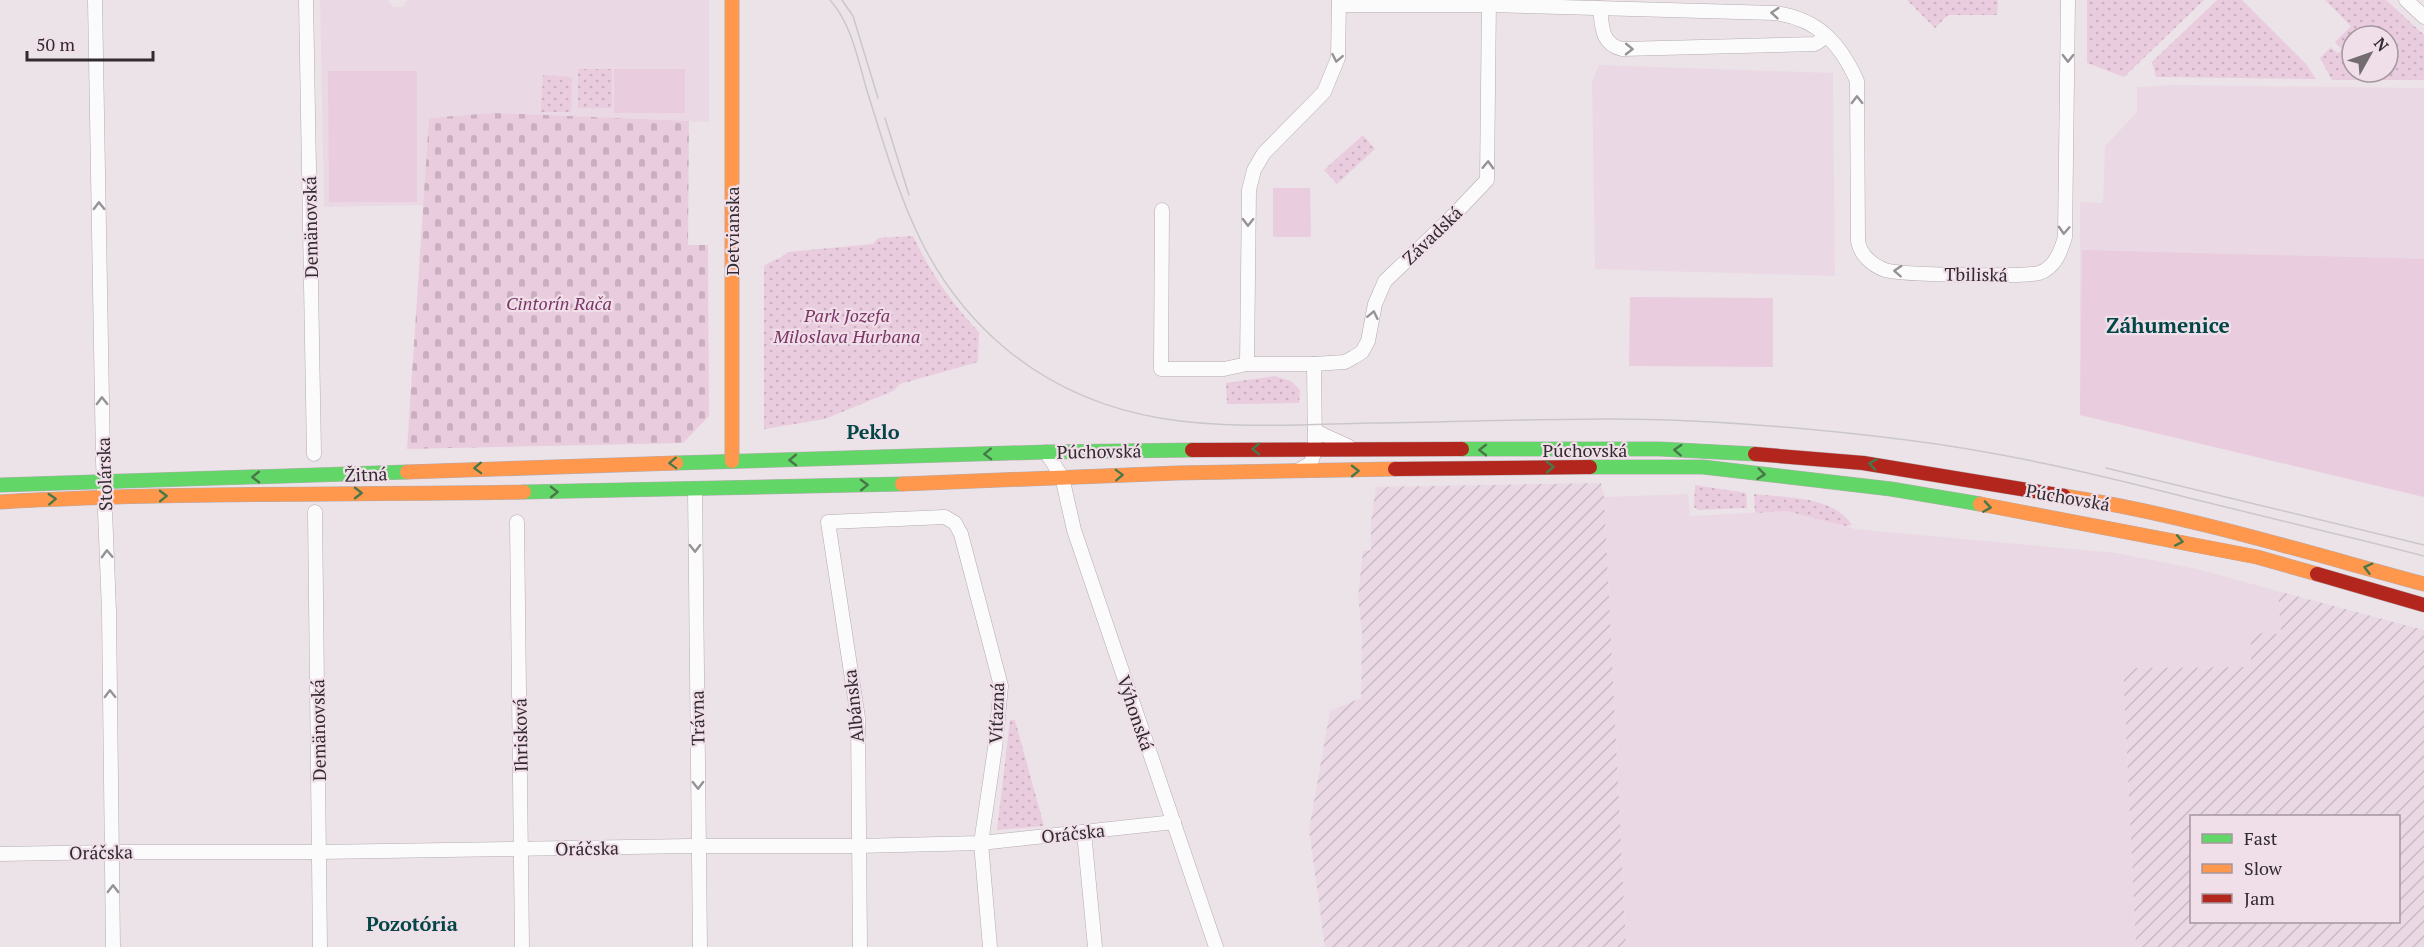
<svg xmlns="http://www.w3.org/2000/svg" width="2424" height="947" viewBox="0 0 2424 947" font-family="'PT Serif',serif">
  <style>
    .built { fill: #ead9e4 }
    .industrial { fill: url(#industrial-furrows); fill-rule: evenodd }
    .grass { fill: url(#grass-dots); fill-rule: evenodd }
    .cemetery { fill: url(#cemetery-stones) }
    .pitch { fill: #eaccdf }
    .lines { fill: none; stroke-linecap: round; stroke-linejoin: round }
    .street-casing { stroke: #b3acb0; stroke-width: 15 }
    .fast-casing { stroke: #b3acb0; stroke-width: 15 }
    .slow-casing { stroke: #b3acb0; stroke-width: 15 }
    .jam-casing { stroke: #b3acb0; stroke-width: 15 }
    .street { stroke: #fcfbfc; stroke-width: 14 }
    .fast { stroke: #63d668; stroke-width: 14 }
    .slow { stroke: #ff974d; stroke-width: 14 }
    .jam { stroke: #b3261e; stroke-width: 14 }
    .tram { stroke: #cac7c9; stroke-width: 1.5 }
    .oneway { stroke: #969396 }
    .oneway2 { stroke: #487849 }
    .labels { text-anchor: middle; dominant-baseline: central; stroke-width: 4.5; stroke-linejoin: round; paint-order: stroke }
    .street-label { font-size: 18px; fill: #312b2f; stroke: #f0dfe9 }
    .park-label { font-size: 18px; font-style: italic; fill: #7b3567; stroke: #f0dfe9 }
    .neighbourhood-label { font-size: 20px; font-weight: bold; fill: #024647; stroke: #f0dfe9 }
    .quarter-label { font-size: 21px; font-weight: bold; fill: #024647; stroke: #f0dfe9 }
  </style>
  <defs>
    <pattern id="industrial-furrows" width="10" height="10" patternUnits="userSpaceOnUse" patternTransform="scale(1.5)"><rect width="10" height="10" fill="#ead9e4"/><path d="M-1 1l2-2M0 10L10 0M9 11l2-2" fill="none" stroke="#c9bac4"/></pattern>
    <pattern id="grass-dots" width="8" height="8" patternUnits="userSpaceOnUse" patternTransform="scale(1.5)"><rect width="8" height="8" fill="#eaccdf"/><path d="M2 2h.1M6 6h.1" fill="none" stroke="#c9afc0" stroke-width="1.8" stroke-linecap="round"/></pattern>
    <pattern id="cemetery-stones" width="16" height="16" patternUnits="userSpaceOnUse" patternTransform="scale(1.5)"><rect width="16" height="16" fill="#eaccdf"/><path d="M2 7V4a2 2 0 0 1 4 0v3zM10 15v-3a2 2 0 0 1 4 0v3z" fill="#c9afc0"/></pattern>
  </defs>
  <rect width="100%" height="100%" fill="#ece3e8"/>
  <g class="built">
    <path d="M320,0H388L393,7H403L408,0H709V122L493,113L429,118L424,205L324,207Z"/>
    <path d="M1599,65L1833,73L1835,276L1595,269L1592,81Z"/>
    <path d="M2171,85L2424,88V497L2080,415V202L2103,203L2105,146L2137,112V87Z"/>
    <path d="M1688,494L1690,516L1785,511L1837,523L1855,529L2116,553L2197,569L2278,591L2281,634L2252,667L2123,668L2136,947H1626L1604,497Z"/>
  </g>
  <g class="industrial">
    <path d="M1601,483L1604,497L1626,947H1325L1309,830L1330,711L1361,698L1362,631L1358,597L1363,551L1371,550V522L1376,487Z"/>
    <path d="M2278,591L2424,630V947H2136L2123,668L2251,667V633L2281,634ZM2192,816H2398V922H2192Z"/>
  </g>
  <g class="grass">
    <path d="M1907,0H1998L1997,15H1948L1935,28Z"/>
    <path d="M2087,0H2204L2124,77L2087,63Z"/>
    <path d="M2217,0H2242L2306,64L2316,79L2156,77L2152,62Z"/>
    <path d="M2325,0H2386L2424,35V80H2332L2320,58L2331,47L2337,53L2340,52L2342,49L2335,42L2351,26ZM2352,36H2388V72H2352Z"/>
    <rect x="578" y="69" width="34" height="39"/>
    <path d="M543,75L572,77L571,112H541Z"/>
    <path d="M1363,135L1375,149L1337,184L1324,170Z"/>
    <path d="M913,236C930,272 952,304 979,332L978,362L900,384L893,391L825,419L764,429V266C771,260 780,260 788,252L873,244L878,238Z"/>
    <path d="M1275,376L1291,381L1300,390L1299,403L1227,404L1226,383Z"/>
    <path d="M1695,485L1746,493L1747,508L1698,510L1694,507Z"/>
    <path d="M1754,494C1786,498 1832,495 1852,525L1846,526L1786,511L1755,513Z"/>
    <path d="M1010,720H1015L1044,826L997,830Z"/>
  </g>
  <path class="cemetery" d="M493,113L689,121L688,245H708L709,416L683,443L407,449L429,118Z"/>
  <g class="pitch">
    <rect x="614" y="69" width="71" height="44"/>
    <path d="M328,71H417V202H329Z"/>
    <path d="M1273,188H1310L1311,237H1273Z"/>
    <path d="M2082,250L2424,259V497L2080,415Z"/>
    <path d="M1630,297L1773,298V367L1629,366Z"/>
  </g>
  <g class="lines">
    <g class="street-casing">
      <g id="street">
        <path d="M95,0L103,460L109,611L113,947"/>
        <path d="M306,0L314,454"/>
        <path d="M2406,0L2424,17"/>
        <path d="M1339,5H1489L1775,13C1818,19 1840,43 1857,81L1858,241C1860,255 1872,265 1885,270C1899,275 2025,277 2039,273C2055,268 2061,251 2065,237L2068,0"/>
        <path d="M1600,8C1602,26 1601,44 1622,49L1815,44L1827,36"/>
        <path d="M1162,210L1161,369H1224L1247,364H1314L1345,362L1354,357L1362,352L1368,341L1375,304L1385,281L1448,221L1487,180L1489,0"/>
        <path d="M1247,364L1249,190L1254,170L1264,153L1324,92L1338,58L1339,0"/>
        <path d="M1315,431L1348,446"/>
        <path d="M1046,452L1062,477L1074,530L1216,947"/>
        <path d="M1299,470L1311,463L1315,450L1314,364"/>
        <path d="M695,489L700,947"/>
        <path d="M315,512L320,947"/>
        <path d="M517,522L522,947"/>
        <path d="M1084,832L1095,947"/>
        <path d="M0,854L113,852H319L690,846H858L981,843L1174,822"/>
        <path d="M860,947L858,718L828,522L945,517L955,523L961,534L1001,686L995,748L981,843L990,947"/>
      </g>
    </g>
    <g class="fast-casing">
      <g id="fast">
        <path d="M1462,449H1660L1755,454"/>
        <path d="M676,463L1046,452L1192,450"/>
        <path d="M1590,467H1703L1891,489L1980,504"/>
        <path d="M0,485L407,472"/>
        <path d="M524,492L902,484"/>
      </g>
    </g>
    <g class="slow-casing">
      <g id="slow">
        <path d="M732,0V461"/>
        <path d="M407,472L676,463"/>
        <path d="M902,484L1177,473L1395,469"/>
        <path d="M2064,496C2186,515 2305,552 2424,584"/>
        <path d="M0,502C175,492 350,495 524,492"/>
        <path d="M1980,504L2257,557L2317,574"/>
      </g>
    </g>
    <g class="jam-casing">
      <g id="jam">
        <path d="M1192,450L1462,449"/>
        <path d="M1755,454L1863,463L2064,496"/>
        <path d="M1395,469L1590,467"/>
        <path d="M2317,574L2424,605"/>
      </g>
    </g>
    <use href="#street" class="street"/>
    <use href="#fast" class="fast"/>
    <use href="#slow" class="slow"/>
    <use href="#jam" class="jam"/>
    <g class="tram">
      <path d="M830,0C853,26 858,62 868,94C900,195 921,278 1006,349C1115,439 1237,426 1369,423C1450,422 1530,419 1611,419C1710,419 1809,428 1907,440C2003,452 2096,474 2189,498C2268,517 2346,536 2424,556"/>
      <path d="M842,0L853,16L878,98"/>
      <path d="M885,118L909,195"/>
      <path d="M2106,468L2424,545"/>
    </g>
  </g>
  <defs><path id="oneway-chevron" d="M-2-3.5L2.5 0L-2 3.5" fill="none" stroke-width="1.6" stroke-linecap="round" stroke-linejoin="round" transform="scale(1.5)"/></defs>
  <g class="oneway">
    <use href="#oneway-chevron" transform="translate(1775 13) rotate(-175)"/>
    <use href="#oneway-chevron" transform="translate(1629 49) rotate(1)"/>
    <use href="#oneway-chevron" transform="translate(1337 58) rotate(101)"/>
    <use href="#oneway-chevron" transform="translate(2068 58) rotate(91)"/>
    <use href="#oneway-chevron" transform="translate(1857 100) rotate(-91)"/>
    <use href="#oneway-chevron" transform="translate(1488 165) rotate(-88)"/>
    <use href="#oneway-chevron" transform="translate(99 206) rotate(-91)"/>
    <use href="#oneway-chevron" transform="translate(1248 222) rotate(91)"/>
    <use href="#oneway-chevron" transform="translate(2064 230) rotate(93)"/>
    <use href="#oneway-chevron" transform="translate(1898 271) rotate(-177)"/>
    <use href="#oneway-chevron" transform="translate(1373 315) rotate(-78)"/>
    <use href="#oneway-chevron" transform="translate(102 401) rotate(-91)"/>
    <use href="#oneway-chevron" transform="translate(695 548) rotate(89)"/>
    <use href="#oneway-chevron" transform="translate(107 554) rotate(-92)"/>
    <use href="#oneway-chevron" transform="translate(110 694) rotate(-91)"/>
    <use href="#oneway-chevron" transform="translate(698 785) rotate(89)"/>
    <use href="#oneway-chevron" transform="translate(113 889) rotate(-90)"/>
  </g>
  <g class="oneway2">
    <use href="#oneway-chevron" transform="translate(1256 449) rotate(179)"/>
    <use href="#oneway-chevron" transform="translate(1483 450) rotate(180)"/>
    <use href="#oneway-chevron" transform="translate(1678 450) rotate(-177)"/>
    <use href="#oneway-chevron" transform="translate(988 454) rotate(178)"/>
    <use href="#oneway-chevron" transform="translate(793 460) rotate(179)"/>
    <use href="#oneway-chevron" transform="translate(673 463) rotate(178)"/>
    <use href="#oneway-chevron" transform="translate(1873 464) rotate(-171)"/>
    <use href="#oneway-chevron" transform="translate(1550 467) rotate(-1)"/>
    <use href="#oneway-chevron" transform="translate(478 468) rotate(178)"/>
    <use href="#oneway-chevron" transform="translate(1355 471) rotate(-1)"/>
    <use href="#oneway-chevron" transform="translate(1761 474) rotate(6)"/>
    <use href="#oneway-chevron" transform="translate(1119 475) rotate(-2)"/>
    <use href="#oneway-chevron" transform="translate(256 477) rotate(179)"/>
    <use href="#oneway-chevron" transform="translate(864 485) rotate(-1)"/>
    <use href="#oneway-chevron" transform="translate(554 492) rotate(-1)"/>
    <use href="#oneway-chevron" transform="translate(358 493)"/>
    <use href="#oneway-chevron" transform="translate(163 496) rotate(-1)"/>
    <use href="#oneway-chevron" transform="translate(52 499) rotate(-3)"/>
    <use href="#oneway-chevron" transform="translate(1987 507) rotate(9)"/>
    <use href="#oneway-chevron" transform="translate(2179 541) rotate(11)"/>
    <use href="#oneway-chevron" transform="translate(2368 568) rotate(-165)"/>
  </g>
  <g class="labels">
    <g class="street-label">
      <text transform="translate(310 227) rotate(-91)">Demänovská</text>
      <text transform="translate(732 231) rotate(-90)">Detvianska</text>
      <text transform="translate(1432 235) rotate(-44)">Závadská</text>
      <text transform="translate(1976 274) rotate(1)">Tbiliská</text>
      <text x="1585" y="450">Púchovská</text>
      <text transform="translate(1099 451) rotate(-1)">Púchovská</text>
      <text transform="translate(104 474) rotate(-92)">Stolárska</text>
      <text transform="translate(366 474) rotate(-2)">Žitná</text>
      <text transform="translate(2068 497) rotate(10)">Púchovská</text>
      <text transform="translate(853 706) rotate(-96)">Albánska</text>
      <text transform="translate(996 713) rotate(-88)">Víťazná</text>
      <text transform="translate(1136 713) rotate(71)">Výhonská</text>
      <text transform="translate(697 718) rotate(-91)">Trávna</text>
      <text transform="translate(318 730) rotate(-91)">Demänovská</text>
      <text transform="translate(520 735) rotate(-91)">Ihrisková</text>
      <text transform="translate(1073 833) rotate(-6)">Oráčska</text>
      <text transform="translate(587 848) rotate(-1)">Oráčska</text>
      <text transform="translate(101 852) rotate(-1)">Oráčska</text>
    </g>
    <g class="park-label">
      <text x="559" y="303">Cintorín Rača</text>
      <text x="847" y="315">Park Jozefa<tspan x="847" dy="21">Miloslava Hurbana</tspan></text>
    </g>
    <g class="neighbourhood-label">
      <text x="873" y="431">Peklo</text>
      <text x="412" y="923">Pozotória</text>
    </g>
    <g class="quarter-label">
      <text x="2168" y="325">Záhumenice</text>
    </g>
  </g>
  <rect x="2190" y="815" width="210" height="108" fill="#f0dfe9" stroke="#a4979f" stroke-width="1.5"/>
  <rect x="2202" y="834" width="30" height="9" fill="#63d668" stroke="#a4979f" stroke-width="1.5"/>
  <text x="2244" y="845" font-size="18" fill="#312b2f">Fast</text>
  <rect x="2202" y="864" width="30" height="9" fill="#ff974d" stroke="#a4979f" stroke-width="1.5"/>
  <text x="2244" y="875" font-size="18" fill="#312b2f">Slow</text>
  <rect x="2202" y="894" width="30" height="9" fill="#b3261e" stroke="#a4979f" stroke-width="1.5"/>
  <text x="2244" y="905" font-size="18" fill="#312b2f">Jam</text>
  <g transform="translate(2370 54) rotate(50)"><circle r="28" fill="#f0dfe9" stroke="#a4979f" stroke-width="1.5"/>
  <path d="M0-4.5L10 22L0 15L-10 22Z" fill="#726b70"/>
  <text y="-9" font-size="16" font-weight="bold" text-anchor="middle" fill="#312b2f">N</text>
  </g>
  <path d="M27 51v9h126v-9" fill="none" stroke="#312b2f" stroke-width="3"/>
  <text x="36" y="51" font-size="18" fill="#312b2f" stroke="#f0dfe9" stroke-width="4.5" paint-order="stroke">50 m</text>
</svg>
